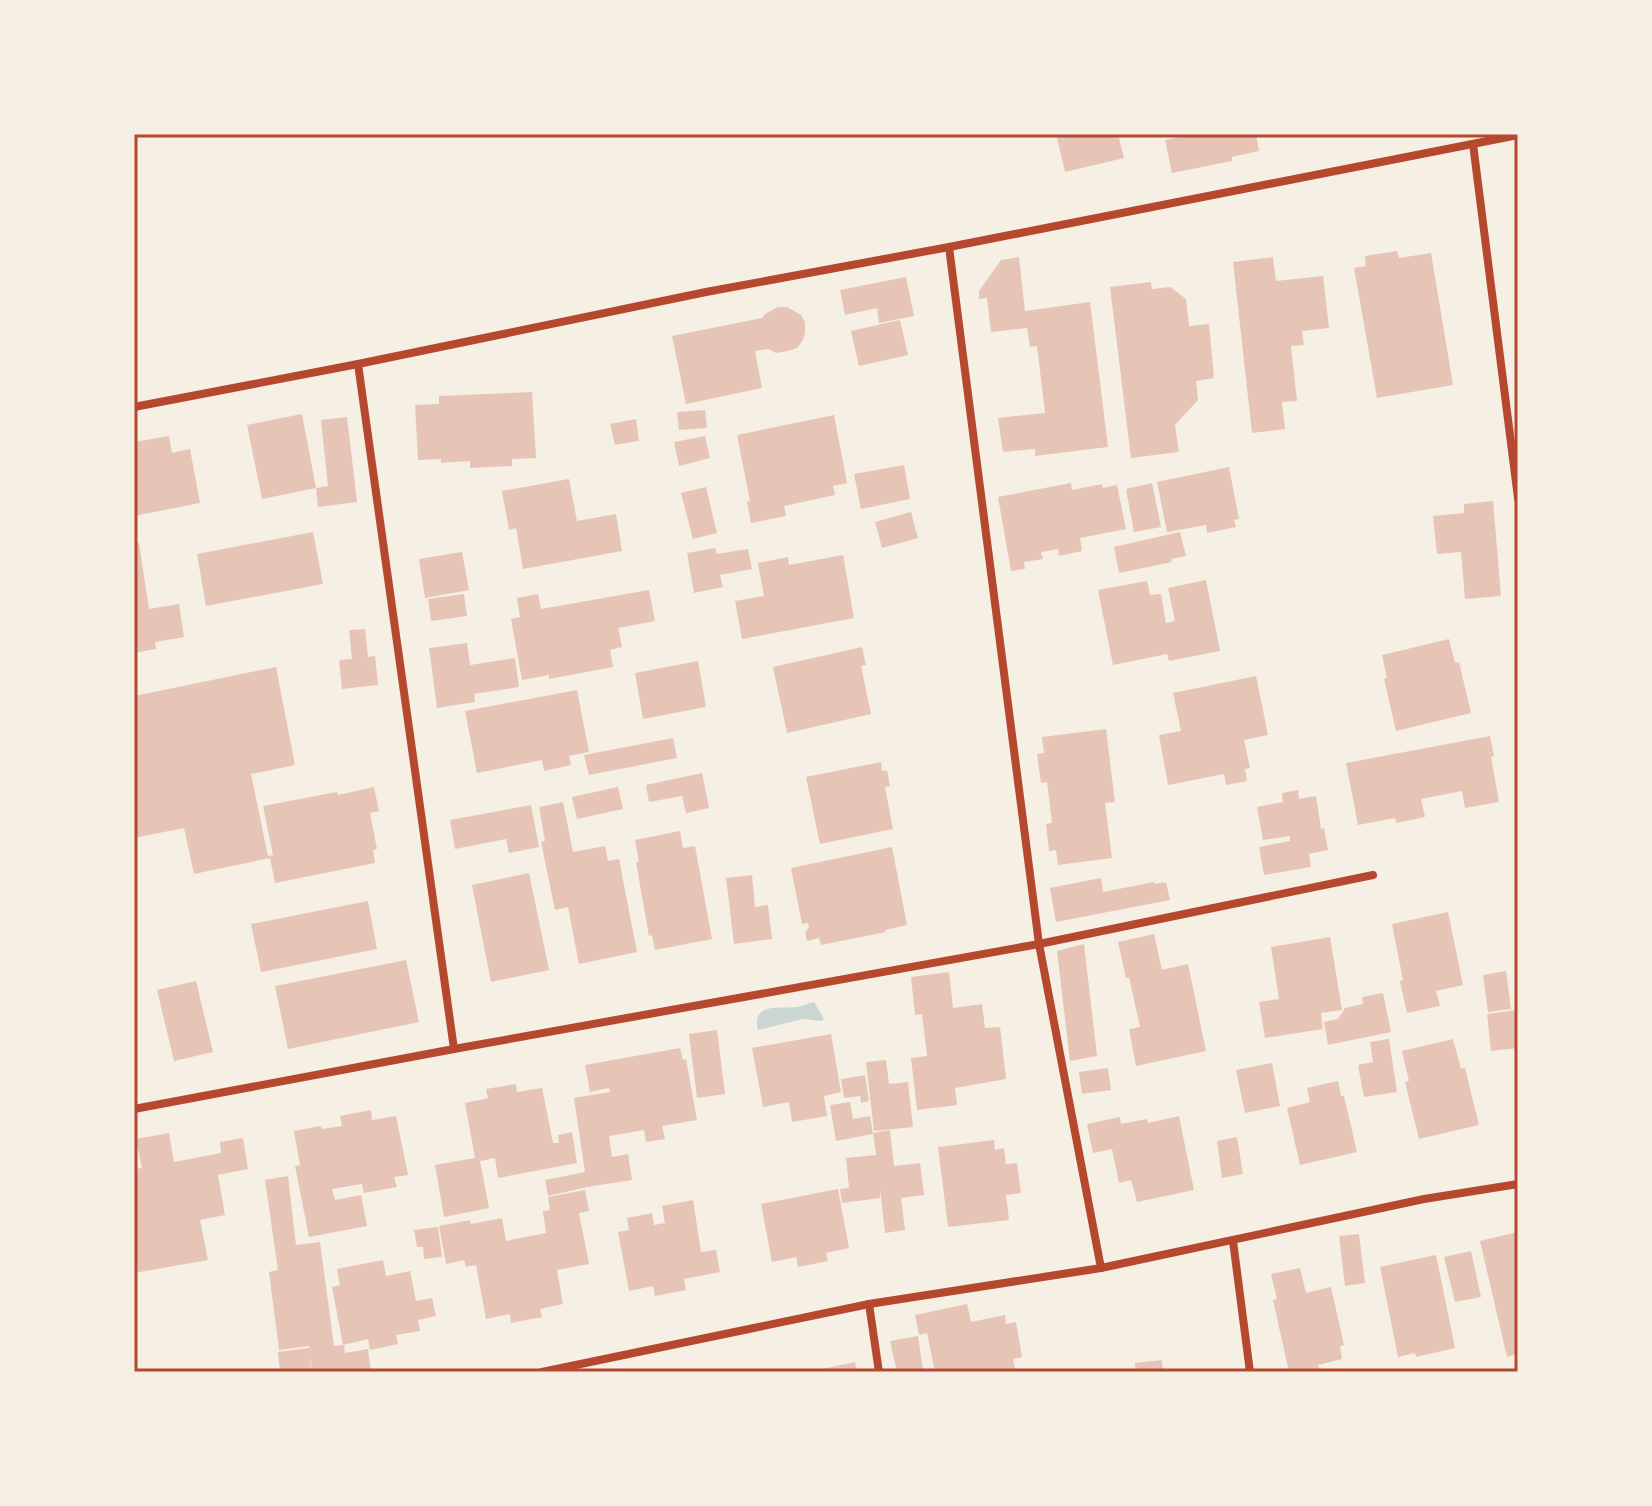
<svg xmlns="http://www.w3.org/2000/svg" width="1652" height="1506" viewBox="0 0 1652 1506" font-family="Ubuntu,sans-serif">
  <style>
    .water { fill: #c9d6d2 }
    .building { fill: #e6c5b7 }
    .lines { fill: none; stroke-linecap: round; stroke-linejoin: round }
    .minor { stroke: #b5482f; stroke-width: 8 }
    .neatline { fill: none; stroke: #b5482f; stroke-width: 3 }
  </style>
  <rect width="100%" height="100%" fill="#f6efe4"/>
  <path class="water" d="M814,1002L824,1019L821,1021L803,1019L758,1030C750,999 787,1011 801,1006C806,1005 809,1003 814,1002Z"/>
  <g class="building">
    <path d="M1056,134H1118L1124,158L1065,172Z"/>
    <path d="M1194,134H1256L1259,151L1232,157V161L1172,173L1165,140Z"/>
    <path d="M1397,251L1399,258L1431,253L1453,385L1377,398L1354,268L1366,266L1365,256Z"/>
    <path d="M1019,257L1025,311L1090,302L1108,447L1035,456V449L1003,452L998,418L1045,413L1037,346L1030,347L1027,328L991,332L987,298L979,299V291L1001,260Z"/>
    <path d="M1273,257L1276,281L1323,276L1329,328L1302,331L1304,345L1291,346L1297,401L1282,402L1285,429L1252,433L1233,262Z"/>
    <path d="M906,277L914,316L879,323L877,308L845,315L840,290Z"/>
    <path d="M1151,282L1152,289L1170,287L1186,299L1189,326L1209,324L1214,378L1196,381L1198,400L1175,425L1179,452L1131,458L1110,287Z"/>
    <path d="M778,307H787L801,315L805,322V333L803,340L797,348L788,351L776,353L768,349L755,351L762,388L686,404L672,336L762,318L765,314Z"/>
    <path d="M900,320L908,355L859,366L851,331Z"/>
    <path d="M532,392L536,458L512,459V466L470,468V461L441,463V459L418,460L415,405L439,404V396Z"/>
    <path d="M705,410L707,428L679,430L677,412Z"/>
    <path d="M302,414L316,488L328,486L321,420L347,417L357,502L318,507L316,488L262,499L247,425Z"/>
    <path d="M834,415L847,483L833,486L835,495L784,506L786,516L751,523L747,502L750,501L737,435Z"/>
    <path d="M636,419L639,441L615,445L610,424Z"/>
    <path d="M169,436L172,453L190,449L200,503L134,516V442Z"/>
    <path d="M705,436L710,458L679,466L674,442Z"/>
    <path d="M904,465L910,499L861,509L854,474Z"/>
    <path d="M1229,467L1239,519L1234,520L1236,527L1207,533L1206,525L1167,532L1157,482Z"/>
    <path d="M569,479L577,521L616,514L622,551L523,569L516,528L509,530L502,491Z"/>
    <path d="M1071,483L1072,490L1102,484L1103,488L1117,485L1126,529L1080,538L1082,551L1059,556L1058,549L1041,552L1043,559L1024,562L1025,569L1011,571L998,497Z"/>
    <path d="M1152,483L1161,527L1134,532L1126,489Z"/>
    <path d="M706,487L717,533L693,539L681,493Z"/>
    <path d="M1493,501L1501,596L1465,599L1461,552L1437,554L1433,516L1464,513V504Z"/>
    <path d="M911,512L918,538L882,548L875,522Z"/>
    <path d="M313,532L323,584L206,606L197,554Z"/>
    <path d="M1180,532L1186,556L1171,559L1172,562L1119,573L1114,547Z"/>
    <path d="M134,543H139L149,609L179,604L184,637L155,642L156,649L134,653Z"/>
    <path d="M715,548L717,554L748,549L752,569L720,575L723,587L694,593L687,553Z"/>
    <path d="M462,552L469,590L425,598L419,559Z"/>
    <path d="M843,555L854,618L742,639L735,601L764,596L758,563L788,557L789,565Z"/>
    <path d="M1206,580L1220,651L1169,661L1167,654L1113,665L1098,590L1147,581L1150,595L1161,594L1166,623L1175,621L1168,588Z"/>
    <path d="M649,590L655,621L618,628L622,647L610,650L613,667L549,679V675L522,680L511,619L520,617L517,598L538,594L541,609Z"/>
    <path d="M464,594L467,616L431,621L428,599Z"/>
    <path d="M365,629L368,657L375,656L378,685L342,689L339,660L352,659L349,630Z"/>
    <path d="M1449,639L1455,663L1459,662L1471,713L1396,731L1384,679L1387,678L1382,655Z"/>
    <path d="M467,643L470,665L515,658L519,687L474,694L475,702L437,708L429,648Z"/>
    <path d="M862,647L866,665L861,666L871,714L787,733L773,667Z"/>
    <path d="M698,661L706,707L643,719L635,673Z"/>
    <path d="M276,667L295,765L251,774L268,856L273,855L263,806L337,792L338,795L374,787L379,811L370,813L377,849L373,850L375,863L275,883L270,858L194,874L184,828L134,838V696Z"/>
    <path d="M1256,676L1268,735L1244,740L1250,768L1245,769L1247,781L1226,785L1224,774L1168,785L1159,735L1181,731L1173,693Z"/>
    <path d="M577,690L589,752L569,756L571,765L544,771L542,760L477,773L465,711Z"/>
    <path d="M1106,729L1115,802L1105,803L1112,858L1058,865L1056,850L1049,851L1046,824L1052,823L1047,782L1041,783L1037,754L1044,753L1042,737Z"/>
    <path d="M1490,736L1494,756L1491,757L1499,802L1465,808L1462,791L1421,799L1425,817L1396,823L1395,818L1358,825L1346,763Z"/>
    <path d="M673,738L677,758L589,775L584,755Z"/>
    <path d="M881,762L882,771L887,770L890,786L885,787L893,829L820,844L806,777Z"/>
    <path d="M702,773L709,808L686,813L682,796L649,802L646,785Z"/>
    <path d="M618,787L623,809L577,819L572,797Z"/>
    <path d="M1298,790L1299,799L1316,796L1321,829L1324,828L1328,850L1309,854L1311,867L1264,875L1259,847L1290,841V836L1263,840L1257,807L1283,802L1282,793Z"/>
    <path d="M563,802L573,852L605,846L608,861L619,859L637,952L579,964L568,907L555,910L541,842L545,841L539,807Z"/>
    <path d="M531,805L539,847L509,853L506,839L455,849L450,820Z"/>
    <path d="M680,831L683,848L695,846L712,939L655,950L652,935L649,936L636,862H639L635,840Z"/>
    <path d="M892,847L907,925L885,930L886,932L821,945L819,938L807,941L805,932L809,927L808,923L802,924L791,868Z"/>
    <path d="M529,873L549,970L491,982L472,885Z"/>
    <path d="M752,875L755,907L768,905L772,939L734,944L726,878Z"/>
    <path d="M1101,878L1103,892L1154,882V884L1166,882L1170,900L1056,922L1050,888Z"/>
    <path d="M368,901L377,949L261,972L251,924Z"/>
    <path d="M1448,912L1463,985L1436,991L1440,1006L1407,1013L1400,981L1403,980L1392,924Z"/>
    <path d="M1154,934L1162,970L1188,964L1206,1051L1136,1066L1129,1029L1140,1027L1129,977L1126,978L1118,942Z"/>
    <path d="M1330,937L1342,1010L1321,1013L1323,1029L1265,1038L1259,1002L1279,999L1271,947Z"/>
    <path d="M1084,944L1097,1056L1070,1061L1057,951Z"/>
    <path d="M406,960L419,1022L288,1049L275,986Z"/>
    <path d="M1506,971L1511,1009L1488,1012L1483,975Z"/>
    <path d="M949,972L953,1008L982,1004L985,1028L1000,1027L1006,1079L955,1088L957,1105L917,1110L911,1058L927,1056L922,1014L915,1015L911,977Z"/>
    <path d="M196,981L213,1052L174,1061L157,990Z"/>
    <path d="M1383,993L1391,1032L1328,1045L1324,1022L1338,1019L1345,1008L1363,1004L1362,997Z"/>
    <path d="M1518,1010V1048L1491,1051L1487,1014Z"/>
    <path d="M717,1030L725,1094L697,1098L689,1034Z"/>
    <path d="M831,1034L841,1092L824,1096L827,1116L792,1122L789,1102L763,1107L752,1048Z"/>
    <path d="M1389,1039L1397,1092L1364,1097L1358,1065L1373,1062L1370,1042Z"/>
    <path d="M1453,1039L1461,1069L1465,1068L1479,1125L1419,1139L1405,1082L1409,1081L1402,1051Z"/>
    <path d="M680,1048L683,1060L686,1059L697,1120L662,1126L665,1139L646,1142L644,1130L609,1136L612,1157L628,1154L632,1180L587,1187L548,1196L545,1180L585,1172L574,1098L610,1092L609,1088L590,1092L585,1065Z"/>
    <path d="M886,1060L889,1084L908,1082L913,1127L874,1131L866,1062Z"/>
    <path d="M1272,1063L1280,1106L1245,1113L1236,1070Z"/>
    <path d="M1108,1068L1111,1090L1082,1094L1079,1072Z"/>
    <path d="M865,1075L869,1101L861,1103L860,1096L844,1098L841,1079Z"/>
    <path d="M1338,1081L1341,1096H1344L1357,1152L1300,1165L1287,1108L1310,1102L1307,1088Z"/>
    <path d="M516,1084L517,1092L542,1088L553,1143H559L558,1135L572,1132L577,1163L498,1178L495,1158L480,1161L489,1208L444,1217L435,1165L475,1158L465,1103L488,1098L486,1089Z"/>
    <path d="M850,1102L853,1119L870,1116L873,1134L836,1141L830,1105Z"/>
    <path d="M371,1110L372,1120L396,1116L408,1175L394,1177L397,1187L364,1193L362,1184L332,1189L335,1200L361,1195L367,1226L309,1237L295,1166L300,1165L294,1131L321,1126L322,1129L342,1126L340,1116Z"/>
    <path d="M1179,1116L1194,1190L1137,1202L1131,1180L1119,1183L1112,1149L1093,1153L1087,1124L1120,1117L1121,1124L1147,1119L1148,1123Z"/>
    <path d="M890,1130L894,1166L920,1163L924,1195L901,1198L905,1230L885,1233L880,1188V1198L842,1203L840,1189L849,1188L846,1158L876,1155L873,1133Z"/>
    <path d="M169,1133L174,1162L221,1153L220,1142L243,1138L248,1169L218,1175L225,1215L200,1220L208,1260L134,1273V1169L142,1168L136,1139Z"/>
    <path d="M1237,1137L1243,1174L1222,1178L1217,1141Z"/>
    <path d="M994,1140L995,1150L1004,1148L1006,1164L1017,1163L1021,1193L1006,1195L1009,1220L948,1227L938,1147Z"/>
    <path d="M288,1176L296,1245L320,1242L334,1346L344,1345L345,1353L368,1349L371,1372H312L310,1354L311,1372H280L278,1352L309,1348V1346L279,1350L269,1272L278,1270L265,1180Z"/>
    <path d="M838,1189L849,1248L826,1253L828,1261L798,1267L796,1257L772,1262L761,1204Z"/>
    <path d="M585,1190L589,1211L579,1213L589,1264L557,1270L563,1304L540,1309L542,1317L511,1323L510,1314L486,1319L476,1265L466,1267L464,1260L446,1264L439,1226L470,1220L471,1224L502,1218L506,1241L546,1233L543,1211L550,1210L548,1197Z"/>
    <path d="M693,1200L701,1252L716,1250L720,1272L684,1279L686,1290L655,1296L653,1286L629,1291L618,1232L629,1230L627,1218L652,1213L654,1225L665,1223L662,1206Z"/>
    <path d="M438,1227L442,1257L424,1259L423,1247H417L414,1230Z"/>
    <path d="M1518,1232V1354L1507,1357L1480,1241Z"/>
    <path d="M1359,1234L1365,1283L1345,1286L1339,1236Z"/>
    <path d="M1471,1251L1481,1297L1455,1302L1444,1257Z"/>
    <path d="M1436,1255L1455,1348L1416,1357L1415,1353L1398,1357L1380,1267Z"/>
    <path d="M383,1260L386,1276L410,1271L416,1301L432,1298L436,1316L418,1320L420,1331L396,1335L398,1344L370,1350L368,1339L343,1345L332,1287L340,1285L337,1269Z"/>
    <path d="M1300,1268L1306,1293L1331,1287L1344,1345L1340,1346L1342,1359L1318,1365L1320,1371L1317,1372H1289L1273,1300L1277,1299L1271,1274Z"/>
    <path d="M967,1304L971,1322L1005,1315L1006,1324L1016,1322L1022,1357L1013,1359L1016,1372H935L927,1333L919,1335L915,1315Z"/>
    <path d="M918,1336L923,1370L897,1372L890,1341Z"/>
    <path d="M1162,1360L1163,1372H1136L1135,1363Z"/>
    <path d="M855,1362L857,1372H813V1371Z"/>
  </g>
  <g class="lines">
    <g class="minor">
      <path d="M1473,144L1518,498"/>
      <path d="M949,247L1039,944L1101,1268"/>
      <path d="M358,364L454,1049"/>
      <path d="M134,407L358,364L706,292L949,247L1518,135"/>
      <path d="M134,1109L454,1049L1039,944L1373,875"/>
      <path d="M1233,1241L1250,1372"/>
      <path d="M869,1304L879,1372"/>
      <path d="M542,1372L869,1304L1101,1268L1424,1199L1518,1184"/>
    </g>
  </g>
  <rect width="1652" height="1506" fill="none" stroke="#f6efe4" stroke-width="272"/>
  <rect x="136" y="136" width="1380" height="1234" class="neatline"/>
</svg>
